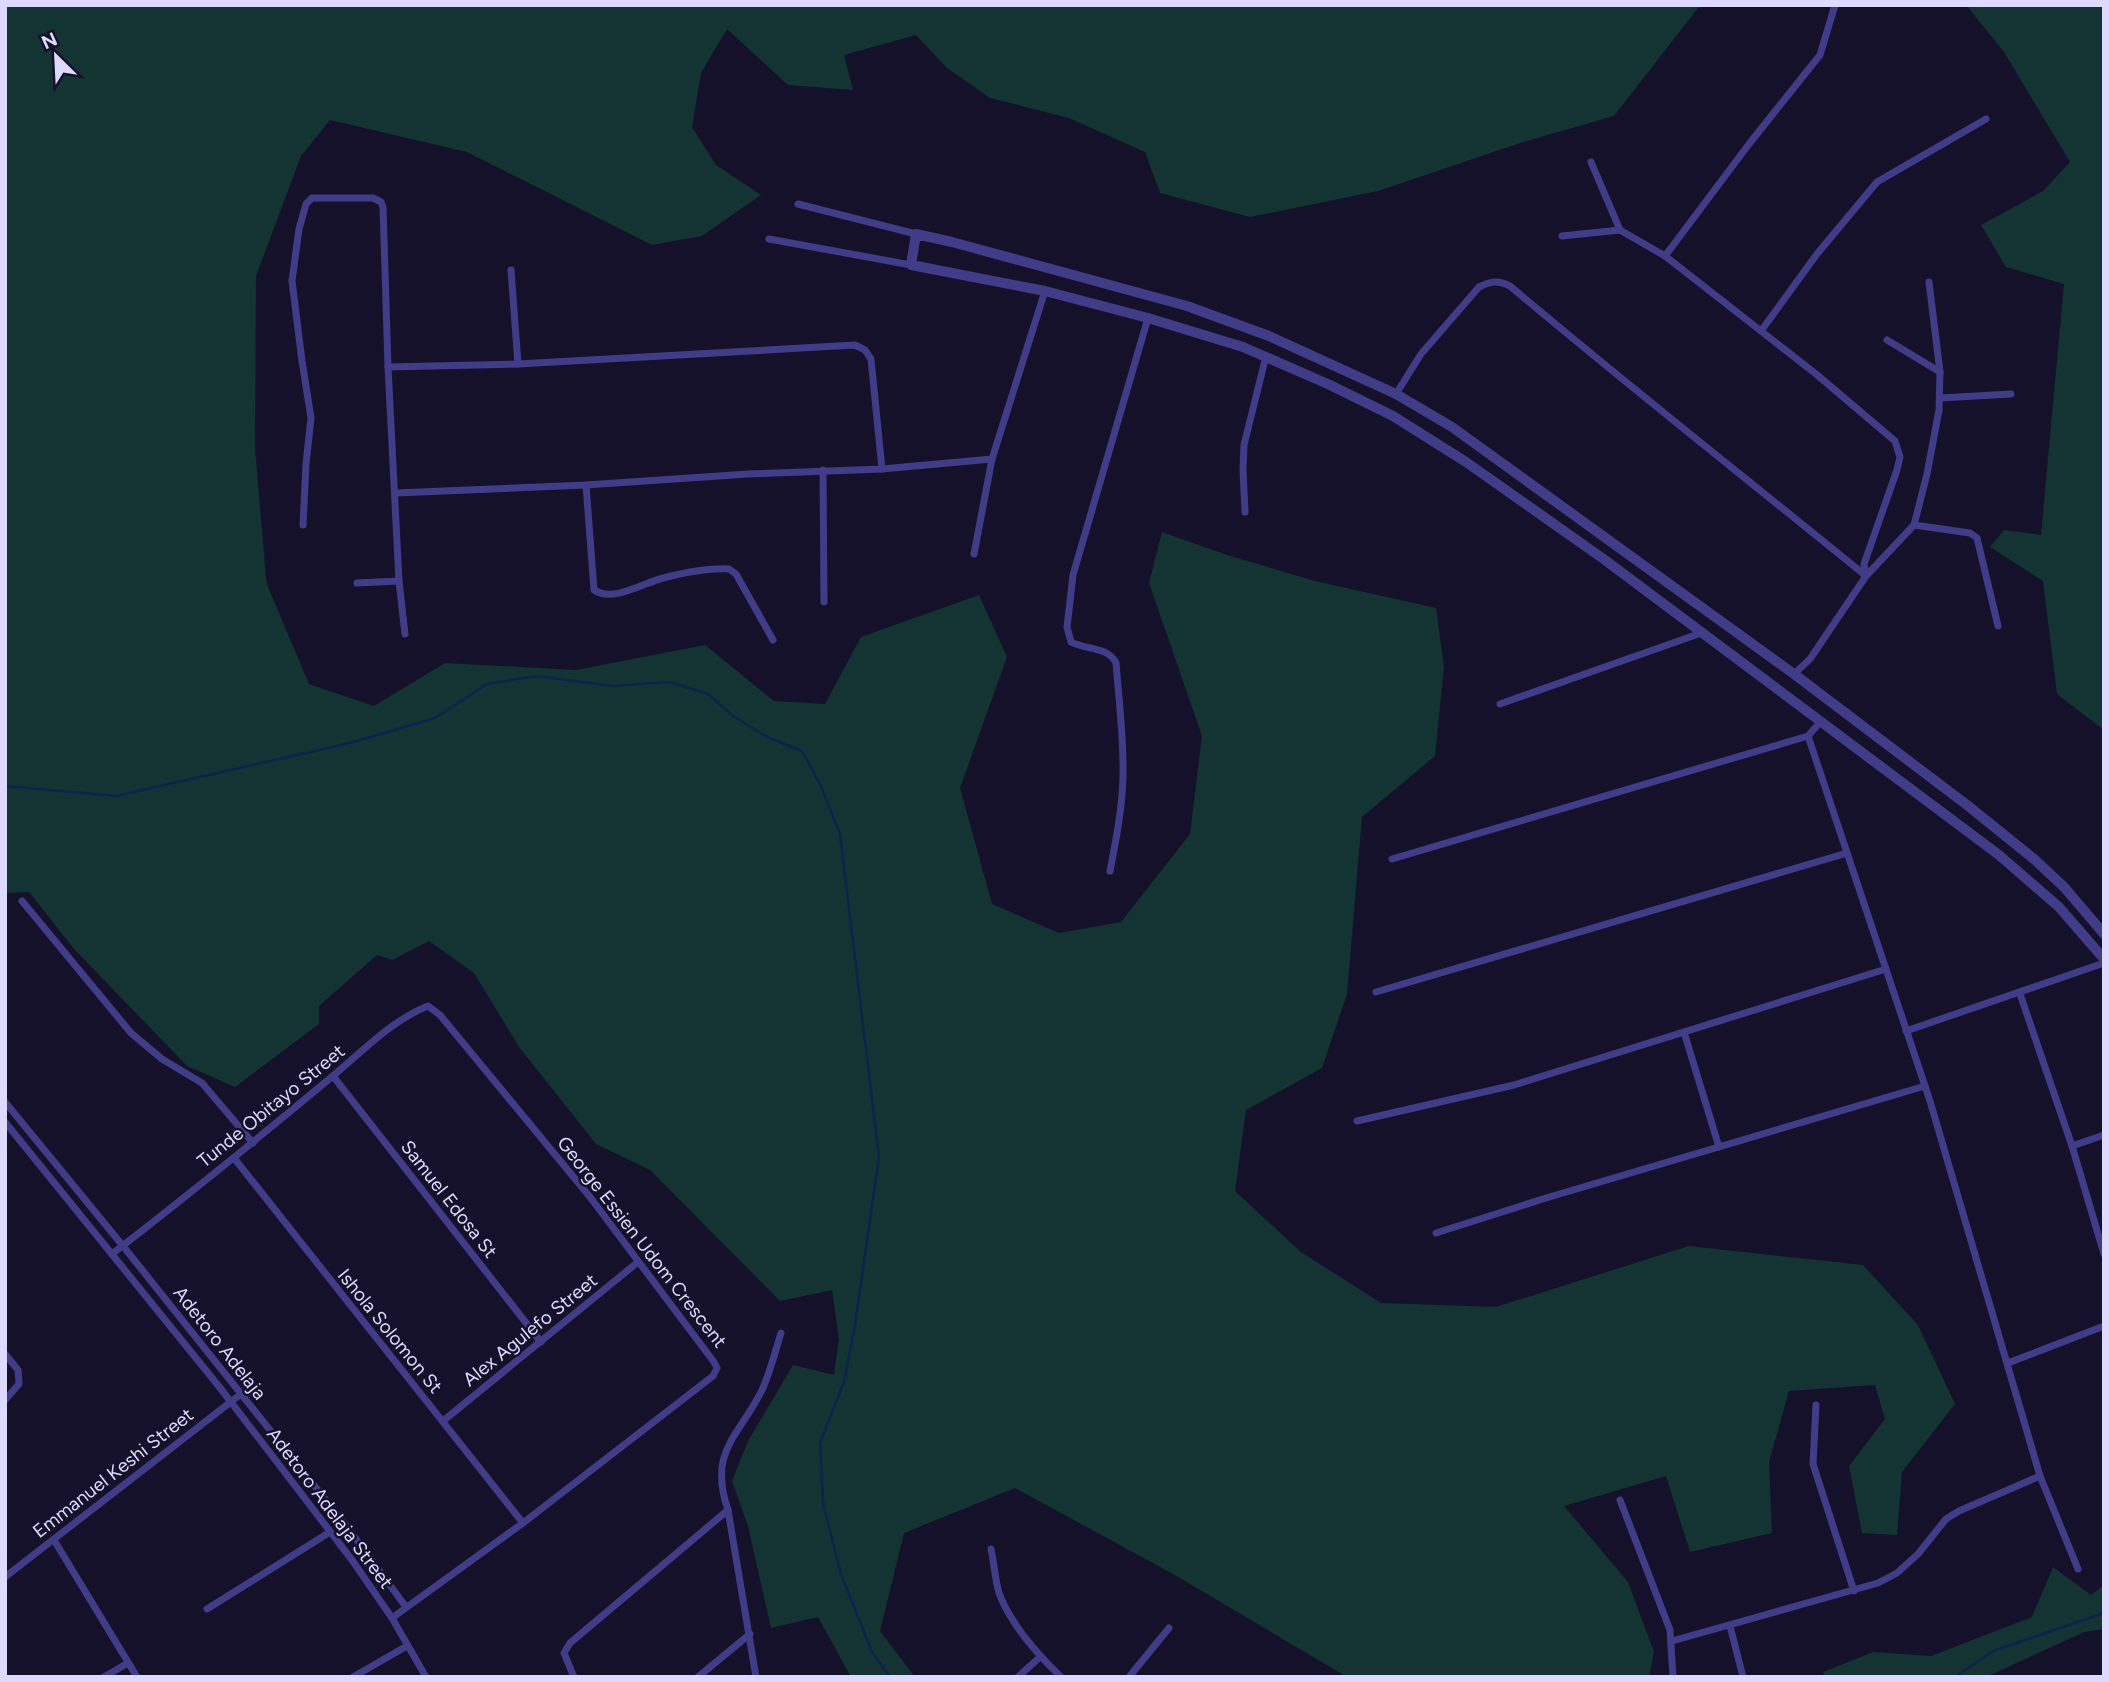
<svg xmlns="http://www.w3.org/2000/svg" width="2109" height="1682" viewBox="0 0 2109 1682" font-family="Figtree,sans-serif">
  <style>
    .green { fill: #133433 }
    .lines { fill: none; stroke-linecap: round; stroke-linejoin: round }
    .stream { stroke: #0d234c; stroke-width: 2.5 }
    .minor { stroke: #403c88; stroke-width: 7 }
    .tertiary { stroke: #403c88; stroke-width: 10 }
    .labels { text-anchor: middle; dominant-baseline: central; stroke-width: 5; stroke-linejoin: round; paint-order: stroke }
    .street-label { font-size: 19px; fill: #ded9ff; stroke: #15112a }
  </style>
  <rect width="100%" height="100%" fill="#15112a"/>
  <g class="green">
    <path d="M5,5H1709L1698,8L1614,116L1523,142L1378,191L1250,217L1160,193L1145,152L1069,118L990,98L947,68L916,35L844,55L853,90L788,85L727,29L701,73L692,127L716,165L761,195L702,236L652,245L467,152L330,120L301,156L256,276L255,448L266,578L268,587L309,684L374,706L445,663L576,670L705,645L774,701L825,704L861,637L979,595L1007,657L960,788L992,904L1059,933L1121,922L1190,834L1202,736L1149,583L1162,532L1227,555L1315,581L1436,608L1444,667L1435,756L1362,817L1347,994L1322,1068L1246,1110L1235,1191L1301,1252L1381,1303L1496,1307L1689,1246L1863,1265L1918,1325L1955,1404L1902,1472L1897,1535L1862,1533L1849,1466L1885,1419L1875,1385L1789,1391L1769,1462L1772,1533L1690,1552L1666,1476L1564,1506L1628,1582L1654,1652L1649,1677H1347L1173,1574L1015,1488L904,1533L880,1631L915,1677H851L818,1617L771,1628L748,1526L732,1481L748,1441L793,1365L834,1375L839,1339L832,1290L780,1301L650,1170L596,1144L519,1047L474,973L429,941L392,960L377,955L319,1006V1024L235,1087L187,1066L74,949L29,892L5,893Z"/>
    <path d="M1966,5H2104V730L2057,694L2043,581L1990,547L2004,530L2041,535L2064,284L2006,267L1981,225L2043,191L2070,162L2004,52Z"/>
    <path d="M2053,1567L2091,1595L2104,1585V1629L2084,1632L1986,1677H1825L1823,1672L1873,1652L1931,1656L2032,1617Z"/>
  </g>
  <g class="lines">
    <g class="stream">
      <path d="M5,786L116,796L350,743L435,718L487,684L536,676L613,686L670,682L708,694L733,716L767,737L802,751L820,784L840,834L879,1157L855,1325L844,1382L820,1443L823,1503L841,1574L872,1652L890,1677"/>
      <path d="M1955,1677L1993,1651L2104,1613"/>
    </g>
    <g class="minor">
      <path d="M1591,162L1620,230"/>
      <path d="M798,204L916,234"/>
      <path d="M1562,236L1620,230L1665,256L1816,374L1895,441L1900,457L1897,470L1864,564L1866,576L1810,659L1794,674"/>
      <path d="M769,239L911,265"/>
      <path d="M1665,256L1749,144L1820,55L1835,5"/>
      <path d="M511,270L518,364"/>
      <path d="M1929,282L1940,372"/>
      <path d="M1761,331L1817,254L1877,182L1986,119"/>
      <path d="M388,367L518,364L855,345L865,350L871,359L882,469"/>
      <path d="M1396,394L1421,354L1479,287C1491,281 1498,280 1510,286C1627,385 1747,479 1866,576L1914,525L1927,474L1939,410L1940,372L1887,340"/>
      <path d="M1940,398L2011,394"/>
      <path d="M823,470L824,602"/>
      <path d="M586,485L594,590C613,603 643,583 663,578C683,573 708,568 729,569L736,574L773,640"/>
      <path d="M396,493L586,485L748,474L882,469L992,459"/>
      <path d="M1245,512L1243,470L1244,445L1266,356"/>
      <path d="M303,525L306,464L311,418L302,361L292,281L299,229L306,204L312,198H373L381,202L383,207L388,367L399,581L405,634"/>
      <path d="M1914,525L1970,533L1977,538L1998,626"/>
      <path d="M974,554L992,459L1045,291"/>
      <path d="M357,583L399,581"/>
      <path d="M1500,704L1704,632"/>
      <path d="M1821,721L1808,736L1930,1101L2040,1476L2078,1569"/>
      <path d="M1392,859L1808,736"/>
      <path d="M1110,871C1116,840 1122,809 1123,778C1124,740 1119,701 1116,663C1108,646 1085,650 1071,642L1067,627L1073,575L1148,318"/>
      <path d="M22,901L131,1033L162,1059L202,1083L253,1143"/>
      <path d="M1376,992L1847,853"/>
      <path d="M2020,994L2072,1146L2104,1254"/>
      <path d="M1906,1031L2104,963"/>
      <path d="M1684,1032L1719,1147"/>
      <path d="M333,1076L541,1342"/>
      <path d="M5,1102L123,1246L345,1524L406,1607"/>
      <path d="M1357,1121L1514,1085L1886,969"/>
      <path d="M5,1122L221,1389L352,1560L392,1618L426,1677"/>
      <path d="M2072,1146L2104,1135"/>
      <path d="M234,1158L523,1523"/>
      <path d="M1436,1233L1546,1198L1925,1086"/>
      <path d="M112,1254C187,1196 261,1136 334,1075C363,1051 392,1020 428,1006L440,1015L590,1197L714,1362L717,1368L713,1376L523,1523L392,1618"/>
      <path d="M5,1354L18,1370L19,1384L5,1400"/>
      <path d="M2008,1363L2104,1326"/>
      <path d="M1816,1405L1813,1464L1854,1591"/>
      <path d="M443,1421L638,1262"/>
      <path d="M1620,1500L1670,1630L1673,1677"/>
      <path d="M728,1510L756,1677"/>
      <path d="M54,1540L137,1677"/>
      <path d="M991,1549C994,1563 995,1579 999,1593C1011,1625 1037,1654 1061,1677"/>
      <path d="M5,1577L241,1394"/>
      <path d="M207,1609L330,1532"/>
      <path d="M1730,1626L1743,1677"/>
      <path d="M1672,1641L1878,1583L1897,1573L1918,1554L1946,1519L1959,1511L2040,1476"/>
      <path d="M104,1677L128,1663"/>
      <path d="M353,1677L407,1646"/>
      <path d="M574,1677L564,1653L570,1643L728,1510C708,1451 738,1438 762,1390C770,1373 775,1352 781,1333"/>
      <path d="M698,1677L750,1634"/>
      <path d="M1018,1677L1040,1657"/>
      <path d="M1129,1677L1169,1628"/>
    </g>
    <path class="tertiary" d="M2104,934L2064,887L2034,859L1967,805L1794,674L1452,427L1396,394L1269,336L1187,306L952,242L916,234L911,265L1045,291L1148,318L1243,347L1330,385L1393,416L1466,462L1605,560L1999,855L2059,907L2104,959"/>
  </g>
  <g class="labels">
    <g class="street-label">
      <text transform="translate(271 1106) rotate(-39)">Tunde Obitayo Street</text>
      <text transform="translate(449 1199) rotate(52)">Samuel Edosa St</text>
      <text transform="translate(642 1242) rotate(52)">George Essien Udom Crescent</text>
      <text transform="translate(530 1330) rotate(-39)">Alex Agulefo Street</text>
      <text transform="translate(390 1331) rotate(51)">Ishola Solomon St</text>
      <text transform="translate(220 1343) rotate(52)">Adetoro Adelaja</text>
      <text transform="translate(113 1473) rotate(-38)">Emmanuel Keshi Street</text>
      <text transform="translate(330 1508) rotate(53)">Adetoro Adelaja Street</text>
    </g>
  </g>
  <rect width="2109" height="1682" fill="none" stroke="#ded9ff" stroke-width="14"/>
  <g transform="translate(56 56) rotate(336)" stroke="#15112a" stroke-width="5" paint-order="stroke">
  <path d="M0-5L12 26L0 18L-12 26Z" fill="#ded9ff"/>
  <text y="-10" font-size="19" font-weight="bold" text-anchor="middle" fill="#ded9ff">N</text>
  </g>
</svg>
